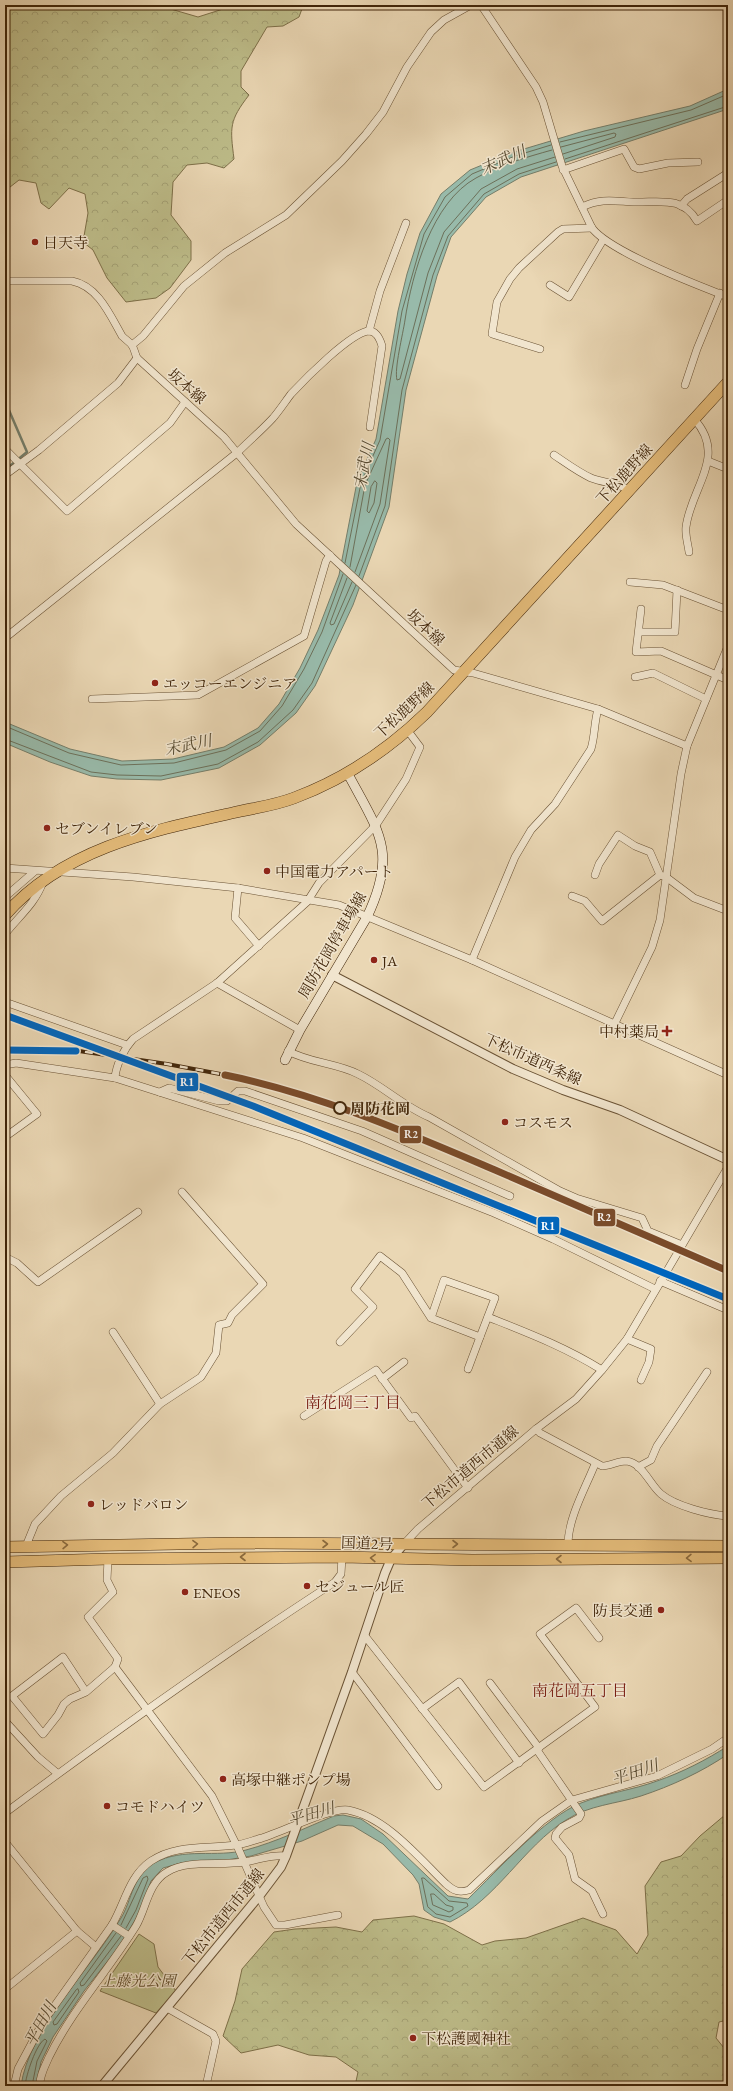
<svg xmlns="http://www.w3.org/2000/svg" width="733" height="2091" viewBox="0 0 733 2091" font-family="'EB Garamond','Noto Serif JP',serif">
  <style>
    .green { fill: #bdbc89; stroke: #7e7049 }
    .forest { fill: url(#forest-crowns); stroke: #7e7049 }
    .water { fill: #98baaa; stroke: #757e6a }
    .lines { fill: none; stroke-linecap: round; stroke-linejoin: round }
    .shore { stroke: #6c705a; stroke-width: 1 }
    .stream { stroke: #757e6a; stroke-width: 2.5 }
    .minor-casing { stroke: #6a5234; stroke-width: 8 }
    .tertiary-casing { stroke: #6a5234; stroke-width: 10 }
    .secondary-casing { stroke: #402509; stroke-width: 10 }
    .primary-casing { stroke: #402509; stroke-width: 12 }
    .trunk-casing { stroke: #402509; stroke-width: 12 }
    .minor { stroke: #f1e5ce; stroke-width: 7 }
    .tertiary { stroke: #f1e5ce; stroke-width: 8 }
    .secondary { stroke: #f1e5ce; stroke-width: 9 }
    .primary { stroke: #e5bc7a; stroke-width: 11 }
    .trunk { stroke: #e5bc7a; stroke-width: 11 }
    .rail-casing { stroke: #402509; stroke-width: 4 }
    .rail { stroke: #f1e5ce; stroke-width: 2.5; stroke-dasharray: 8; stroke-linecap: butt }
    .rail-1-casing { stroke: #f1e5ce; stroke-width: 10 }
    .rail-2-casing { stroke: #f1e5ce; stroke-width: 10 }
    .rail-1 { stroke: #0065bd; stroke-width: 7 }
    .rail-2 { stroke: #7a4b2a; stroke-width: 7 }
    .oneway { stroke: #8a693c }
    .poi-dot { fill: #8f2418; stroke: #f1e5ce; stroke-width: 1.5 }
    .stop-dot { fill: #f1e5ce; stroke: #402509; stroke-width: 2 }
    .labels { text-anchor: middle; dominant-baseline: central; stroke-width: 3; stroke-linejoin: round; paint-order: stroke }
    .poi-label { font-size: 15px; fill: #402509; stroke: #f1e5ce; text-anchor: start }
    .street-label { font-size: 15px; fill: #402509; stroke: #f1e5ce }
    .stop-label { font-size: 15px; font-weight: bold; fill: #402509; stroke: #f1e5ce; text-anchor: start }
    .park-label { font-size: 15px; font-style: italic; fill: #5f4b29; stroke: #f1e5ce }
    .water-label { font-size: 16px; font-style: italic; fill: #564a31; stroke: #f1e5ce }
    .neighbourhood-label { font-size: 16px; fill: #7a1f14; stroke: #f1e5ce }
    .line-badge { stroke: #f1e5ce; stroke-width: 1.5 }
    .badge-label { font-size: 11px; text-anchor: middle; font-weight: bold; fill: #fff }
  </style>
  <defs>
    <pattern id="forest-crowns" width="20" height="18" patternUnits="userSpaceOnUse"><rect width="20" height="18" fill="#bdbc89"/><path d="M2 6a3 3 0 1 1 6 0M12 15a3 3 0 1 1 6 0" fill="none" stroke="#a4a175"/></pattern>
  </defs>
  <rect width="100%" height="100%" fill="#ead7b4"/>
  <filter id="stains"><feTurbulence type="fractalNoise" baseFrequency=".005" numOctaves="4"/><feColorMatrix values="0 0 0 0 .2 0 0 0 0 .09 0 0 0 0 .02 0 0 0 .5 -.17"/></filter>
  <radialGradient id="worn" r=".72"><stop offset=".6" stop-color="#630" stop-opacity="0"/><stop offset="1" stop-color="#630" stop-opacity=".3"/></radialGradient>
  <path class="green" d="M139,1934L154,1944L158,1967L176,1991L156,2013L100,1991Z"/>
  <g class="forest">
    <path d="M5,5H102L103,8L157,5L198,17L223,9L224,5H309L303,6L299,17L283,26L267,27L241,71V87L249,95C229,121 230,127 234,159L224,168L207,163L187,165L173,182L171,215L191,241V260L170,288L156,298L126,302L107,278L93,250L83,242L88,213L85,194L69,188L49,209L41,203L36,183L19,180L5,191Z"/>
    <path d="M728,1808V2020L719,2022L716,2038L728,2053V2086H355L358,2072L336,2057L309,2055L278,2045L241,2053L223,2036L235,2001L242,1969L274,1932L295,1929L336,1927L362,1932L373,1920L414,1916L444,1924L482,1945L495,1941L526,1938L583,1918L616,1930L637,1954L648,1935L645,1886L661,1862L681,1856L700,1836L725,1815Z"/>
  </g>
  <g class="water">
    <path d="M728,89V109L521,177L486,197L451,237L437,276L406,390L389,507L353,605L315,686L296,713L260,745L219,768L161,780L117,779L91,776L50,762L5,743V722L70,749L122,761L173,759L224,747L258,728L279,704L300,668L318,630L339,575L357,482L376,439L398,311L407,274L420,233L441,194L470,170L514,152L584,131L690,106Z"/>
    <path d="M728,1746V1754C702,1772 671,1786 641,1796C616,1804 589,1805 566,1820C523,1847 497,1899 450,1922L434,1917L424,1910L419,1884L413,1875L383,1844L353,1826L338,1825L302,1841L251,1856L220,1861L181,1863L163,1868L151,1881L140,1912L118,1948L84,1991L53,2037L41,2062L36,2086H21C28,2031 92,1967 121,1918C132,1900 133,1874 154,1863C184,1847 216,1858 246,1850C276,1842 305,1828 334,1816L343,1815L361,1819L383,1834L448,1896L468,1899C498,1870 544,1818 581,1803C606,1793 633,1790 657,1781C683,1772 706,1760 728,1746Z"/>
  </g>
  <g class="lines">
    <g class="shore">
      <path d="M560,142L691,110L728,94"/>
      <path d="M561,147L614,133L616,134L615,137L563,154"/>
      <path d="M552,150C527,157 499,165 476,178C432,202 412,274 405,320C403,334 394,369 397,380L400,379L428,273L444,232L481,189L517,169L555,157"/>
      <path d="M565,159L728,106"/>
      <path d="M375,481L377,483L374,503L369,513L367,511L371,487Z"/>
      <path d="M345,563L361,483L380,440L402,311L424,234L445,197L472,174L515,156L551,145"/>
      <path d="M350,567L365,485L386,439L388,438L390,440L380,504L355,572"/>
      <path d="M359,576L385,506L402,390L433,275L448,236L484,194L519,174L556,162"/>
      <path d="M347,578L330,623L331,625L334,624L352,582"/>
      <path d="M5,726L69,753L121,765L174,763L226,750L260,731L282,706L304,669L322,632L343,574"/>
      <path d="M5,739L91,772L117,775L161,776L218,764L258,742L293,710L312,683L356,585"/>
      <path d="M422,1878H424L449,1901L467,1903L468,1906L450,1917L436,1914L428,1907Z"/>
      <path d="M431,1894H434L446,1905L453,1907V1910L449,1912L433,1905Z"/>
      <path d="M121,1925L143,1878L147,1876L148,1879L136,1910L126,1928"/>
      <path d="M116,1933L80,1983L81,1986L84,1985L121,1936"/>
      <path d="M78,1989L79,1992L57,2024L54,2025L53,2022L76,1990Z"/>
      <path d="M25,2086C26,2075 36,2044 45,2039L47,2041L37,2061L32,2086"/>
    </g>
    <path class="stream" d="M5,401L27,452L5,470"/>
    <g class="minor-casing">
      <g id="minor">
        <path d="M481,5L536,87L543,102L562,166L592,228C610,252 697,285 728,297"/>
        <path d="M563,170L624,149L634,167L639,169L668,163L698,162"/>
        <path d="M681,206L687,199L728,173"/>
        <path d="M582,207C601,198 613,201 633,202C658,203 682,195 697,221L728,200"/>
        <path d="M5,281H72C98,286 110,315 122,336C125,339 128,341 131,344C134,347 135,354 137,358L224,437L296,524L454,670L473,673L598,709L687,746"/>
        <path d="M550,285L569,297L603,240"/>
        <path d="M369,331L380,291L406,223"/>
        <path d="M132,345L143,336L184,286L225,253L286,215L342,161L366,134L383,112L407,67L431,32L444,20L471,5"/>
        <path d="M540,349L492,334L497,302L510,279L519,268L558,232L563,229L592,228"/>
        <path d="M685,385L697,349L720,293"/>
        <path d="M5,449L67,511L170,423L185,402"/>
        <path d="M554,455C566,463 578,472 591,478C604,483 618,483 629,490"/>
        <path d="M708,461L728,469"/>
        <path d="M5,475L39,450L118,383L137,358"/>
        <path d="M689,552C688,544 685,535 686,527C691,487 728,456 694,419"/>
        <path d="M630,582L663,585L728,610"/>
        <path d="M641,609L636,652L661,651L728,680"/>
        <path d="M639,632H675L677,590"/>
        <path d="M5,638L238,452C249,441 262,430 273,418C279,411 285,402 291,394C304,380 351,332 369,331C377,331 380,339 382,346L370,427"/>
        <path d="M635,677L653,673L706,699"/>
        <path d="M92,699L198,695L304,636L326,561L330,555"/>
        <path d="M5,868L133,877L238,888L339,905L472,960L728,1075"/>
        <path d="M595,875L599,864L618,835L635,846L650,852L660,875L666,877L694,898L728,911"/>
        <path d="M238,888L235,918L259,946"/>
        <path d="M572,896L585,901L602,921L660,875"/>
        <path d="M5,897L35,871"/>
        <path d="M5,934C19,916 35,904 43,882"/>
        <path d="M472,960L515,857L531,830L555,804L591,749C595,736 594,723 598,709"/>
        <path d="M217,983L300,1030"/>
        <path d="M5,1002L127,1045"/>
        <path d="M615,1023L652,947L660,920L681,774L687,746L728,646"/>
        <path d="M288,1051C310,1063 336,1063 358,1074C383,1086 403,1106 429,1117L560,1191L576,1198L642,1218L648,1231L682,1245"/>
        <path d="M5,1065L16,1063L115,1078C116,1065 124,1049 133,1039L217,983L307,902L319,883L376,825L406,779L420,747L408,731"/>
        <path d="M5,1075L37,1114L5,1137"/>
        <path d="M115,1078L303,1138L374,1166L494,1213L553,1239L655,1289"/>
        <path d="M160,1092L169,1088L219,1101H227L238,1091H245L362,1131L510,1196"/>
        <path d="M5,1257L17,1263L38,1282L138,1212"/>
        <path d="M660,1281L728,1310"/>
        <path d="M488,1317C528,1333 565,1347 602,1370"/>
        <path d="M113,1332L160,1404"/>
        <path d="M627,1339L651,1349L649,1362L641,1380"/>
        <path d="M340,1342L373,1307L355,1289L380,1256L402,1273L431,1318L480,1337L495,1298L444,1280L431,1318"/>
        <path d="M468,1369L480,1337"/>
        <path d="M382,1379L404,1362"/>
        <path d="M304,1416L376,1370L411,1418L415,1416L468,1488"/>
        <path d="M536,1429L540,1433L602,1466C610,1466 618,1461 626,1461C642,1462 650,1485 661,1494C675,1506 710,1515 728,1516"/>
        <path d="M638,1467L651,1460L657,1446L707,1372"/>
        <path d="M404,1544L418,1529L536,1429L576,1399L602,1370L627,1339L728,1167"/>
        <path d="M568,1545C568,1518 585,1489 595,1464"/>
        <path d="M26,1546L35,1524L61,1496L113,1453L160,1404L201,1377L216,1353L219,1325L228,1323L232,1315L263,1284L182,1192"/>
        <path d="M108,1559L107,1580L113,1592L88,1617L118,1659L115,1667L212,1796L238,1848L264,1907L276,1925H285L338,1915"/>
        <path d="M365,1636L484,1787L595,1707L540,1634L576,1608L599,1638"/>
        <path d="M352,1672L438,1786"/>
        <path d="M490,1683L539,1748"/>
        <path d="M86,1692L63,1657L12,1696L43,1734L58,1715L64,1704L70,1699L86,1692L115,1667"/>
        <path d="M422,1709L459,1682L519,1763"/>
        <path d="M5,1721L38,1757L57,1773"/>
        <path d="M537,1750L581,1814L579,1818L562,1827L556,1834L555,1838L569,1855L575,1879L592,1891L603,1914"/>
        <path d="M5,1813C113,1733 222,1655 335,1582L341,1574L342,1557"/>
        <path d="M5,1842L77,1931L5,1989"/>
        <path d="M112,1925L129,1936"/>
        <path d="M77,1931L96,1947"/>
        <path d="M167,2008L213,2034L216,2041L206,2086"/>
        <path d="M14,2086L18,2069L43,2022L112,1925C125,1903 129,1876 151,1861C176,1844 207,1849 236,1845C245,1844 254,1840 262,1838C282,1832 332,1807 348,1810C386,1817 419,1858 446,1884C454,1891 459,1893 469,1890L542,1821L572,1800L657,1776L712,1749L728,1738"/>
        <path d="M40,2086C39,2077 45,2066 49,2057C72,2010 108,1971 136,1926C146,1909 148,1883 167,1872C188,1859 220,1866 244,1862C259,1860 271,1854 286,1856"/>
      </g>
    </g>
    <g class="tertiary-casing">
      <g id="tertiary">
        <path d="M332,975L513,1069L563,1090L620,1110L728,1160"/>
        <path d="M102,2086L260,1895L281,1867L286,1856L352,1672L385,1573L391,1559L404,1544"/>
      </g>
    </g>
    <g class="secondary-casing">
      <path id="secondary" d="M285,1060L300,1030L367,917C398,852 379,832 348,774"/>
    </g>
    <g class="primary-casing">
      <path id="primary" d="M5,915C63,849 150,831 232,813C253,808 273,806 294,798C345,779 388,750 427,712L728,382"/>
    </g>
    <g class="trunk-casing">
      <g id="trunk">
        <path d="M5,1547L235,1543L728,1546"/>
        <path d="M5,1562L108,1559L342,1557L472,1560L728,1558"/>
      </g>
    </g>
    <use href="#minor" class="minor"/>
    <use href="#tertiary" class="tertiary"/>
    <use href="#secondary" class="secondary"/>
    <use href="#primary" class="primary"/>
    <use href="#trunk" class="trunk"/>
    <g class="rail-casing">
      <path id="rail" d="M5,1050L79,1051L167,1064L252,1080L341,1108L441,1147L728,1271"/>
    </g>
    <use href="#rail" class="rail"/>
    <g class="rail-1-casing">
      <g id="rail-1">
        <path d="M5,1015L253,1106L728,1299"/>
        <path d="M5,1050L76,1051"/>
      </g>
    </g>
    <g class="rail-2-casing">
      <path id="rail-2" d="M225,1075C319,1094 408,1133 495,1170C573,1204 651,1237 728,1271"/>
    </g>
    <use href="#rail-1" class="rail-1"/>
    <use href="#rail-2" class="rail-2"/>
  </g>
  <defs><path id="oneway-chevron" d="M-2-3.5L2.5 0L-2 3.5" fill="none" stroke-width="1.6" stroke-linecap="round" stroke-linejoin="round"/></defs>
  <g class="oneway">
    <use href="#oneway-chevron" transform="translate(195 1544) rotate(-1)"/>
    <use href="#oneway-chevron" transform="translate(325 1544)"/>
    <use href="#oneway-chevron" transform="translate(455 1544)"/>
    <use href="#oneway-chevron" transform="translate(65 1545) rotate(-1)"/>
    <use href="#oneway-chevron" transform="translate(243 1557) rotate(180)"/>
    <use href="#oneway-chevron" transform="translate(373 1558) rotate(-178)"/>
    <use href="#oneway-chevron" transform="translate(689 1558) rotate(179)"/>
    <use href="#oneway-chevron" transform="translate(559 1559) rotate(180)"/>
  </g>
  <g class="poi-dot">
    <circle cx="35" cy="242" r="4"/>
    <circle cx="155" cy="683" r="4"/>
    <circle cx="47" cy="828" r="4"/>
    <circle cx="267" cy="871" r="4"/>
    <circle cx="374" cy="960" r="4"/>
    <path d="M665 1025h4v4h4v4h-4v4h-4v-4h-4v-4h4z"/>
    <circle cx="505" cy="1122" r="4"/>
    <circle cx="91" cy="1504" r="4"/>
    <circle cx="307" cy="1586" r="4"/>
    <circle cx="185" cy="1592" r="4"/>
    <circle cx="661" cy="1610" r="4"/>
    <circle cx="223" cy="1779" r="4"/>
    <circle cx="107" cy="1806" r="4"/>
    <circle cx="413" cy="2038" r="4"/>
  </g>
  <circle class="stop-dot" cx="340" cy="1108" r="6"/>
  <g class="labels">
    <g class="poi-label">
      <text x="43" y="242">日天寺</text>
      <text x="163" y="683">エッコーエンジニア</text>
      <text x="55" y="828">セブンイレブン</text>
      <text x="275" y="871">中国電力アパート</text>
      <text x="382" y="960">JA</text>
      <text x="659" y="1031" text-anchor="end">中村薬局</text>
      <text x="513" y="1122">コスモス</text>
      <text x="99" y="1504">レッドバロン</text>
      <text x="315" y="1586">セジュール匠</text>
      <text x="193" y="1592">ENEOS</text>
      <text x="653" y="1610" text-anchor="end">防長交通</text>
      <text x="231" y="1779">高塚中継ポンプ場</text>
      <text x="115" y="1806">コモドハイツ</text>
      <text x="421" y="2038">下松護國神社</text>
    </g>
    <g class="street-label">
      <text transform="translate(187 386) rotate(41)">坂本線</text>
      <text transform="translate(624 474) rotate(-48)">下松鹿野線</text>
      <text transform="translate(426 627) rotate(43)">坂本線</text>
      <text transform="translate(404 710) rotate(-43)">下松鹿野線</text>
      <text transform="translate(332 945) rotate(-60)">周防花岡停車場線</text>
      <text transform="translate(533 1059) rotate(24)">下松市道西条線</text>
      <text transform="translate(470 1467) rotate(-40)">下松市道西市通線</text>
      <text transform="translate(367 1543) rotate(2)">国道2号</text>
      <text transform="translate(223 1917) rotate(-51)">下松市道西市通線</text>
    </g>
    <g class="stop-label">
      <text x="350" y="1108">周防花岡</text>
    </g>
    <g class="park-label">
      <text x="138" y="1980">上藤光公園</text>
    </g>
    <g class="water-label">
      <text transform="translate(503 160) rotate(-24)">末武川</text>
      <text transform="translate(364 466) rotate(-79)">末武川</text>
      <text transform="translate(188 745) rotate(-12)">末武川</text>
      <text transform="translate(635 1772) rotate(-18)">平田川</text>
      <text transform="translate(311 1814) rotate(-16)">平田川</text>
      <text transform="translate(40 2024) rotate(-61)">平田川</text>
    </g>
    <g class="neighbourhood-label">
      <text x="353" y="1402">南花岡三丁目</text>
      <text x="580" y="1690">南花岡五丁目</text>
    </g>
  </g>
  <g class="line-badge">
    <rect x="176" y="1072" width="23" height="20" rx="4" fill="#0065bd"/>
    <rect x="399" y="1125" width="23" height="19" rx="4" fill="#7a4b2a"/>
    <rect x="593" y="1208" width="23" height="19" rx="4" fill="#7a4b2a"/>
    <rect x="537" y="1216" width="23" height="19" rx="4" fill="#0065bd"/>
  </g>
  <g class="badge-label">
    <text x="187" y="1086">R1</text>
    <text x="411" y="1138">R2</text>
    <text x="604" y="1221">R2</text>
    <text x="548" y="1230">R1</text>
  </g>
  <rect width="733" height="2091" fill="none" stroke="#ead7b4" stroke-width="20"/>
  <rect x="6" y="6" width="721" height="2079" fill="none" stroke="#402509" stroke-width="2"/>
  <rect x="10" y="10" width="713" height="2071" fill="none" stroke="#402509"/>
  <rect width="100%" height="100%" filter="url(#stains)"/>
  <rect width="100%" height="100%" fill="url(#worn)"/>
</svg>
